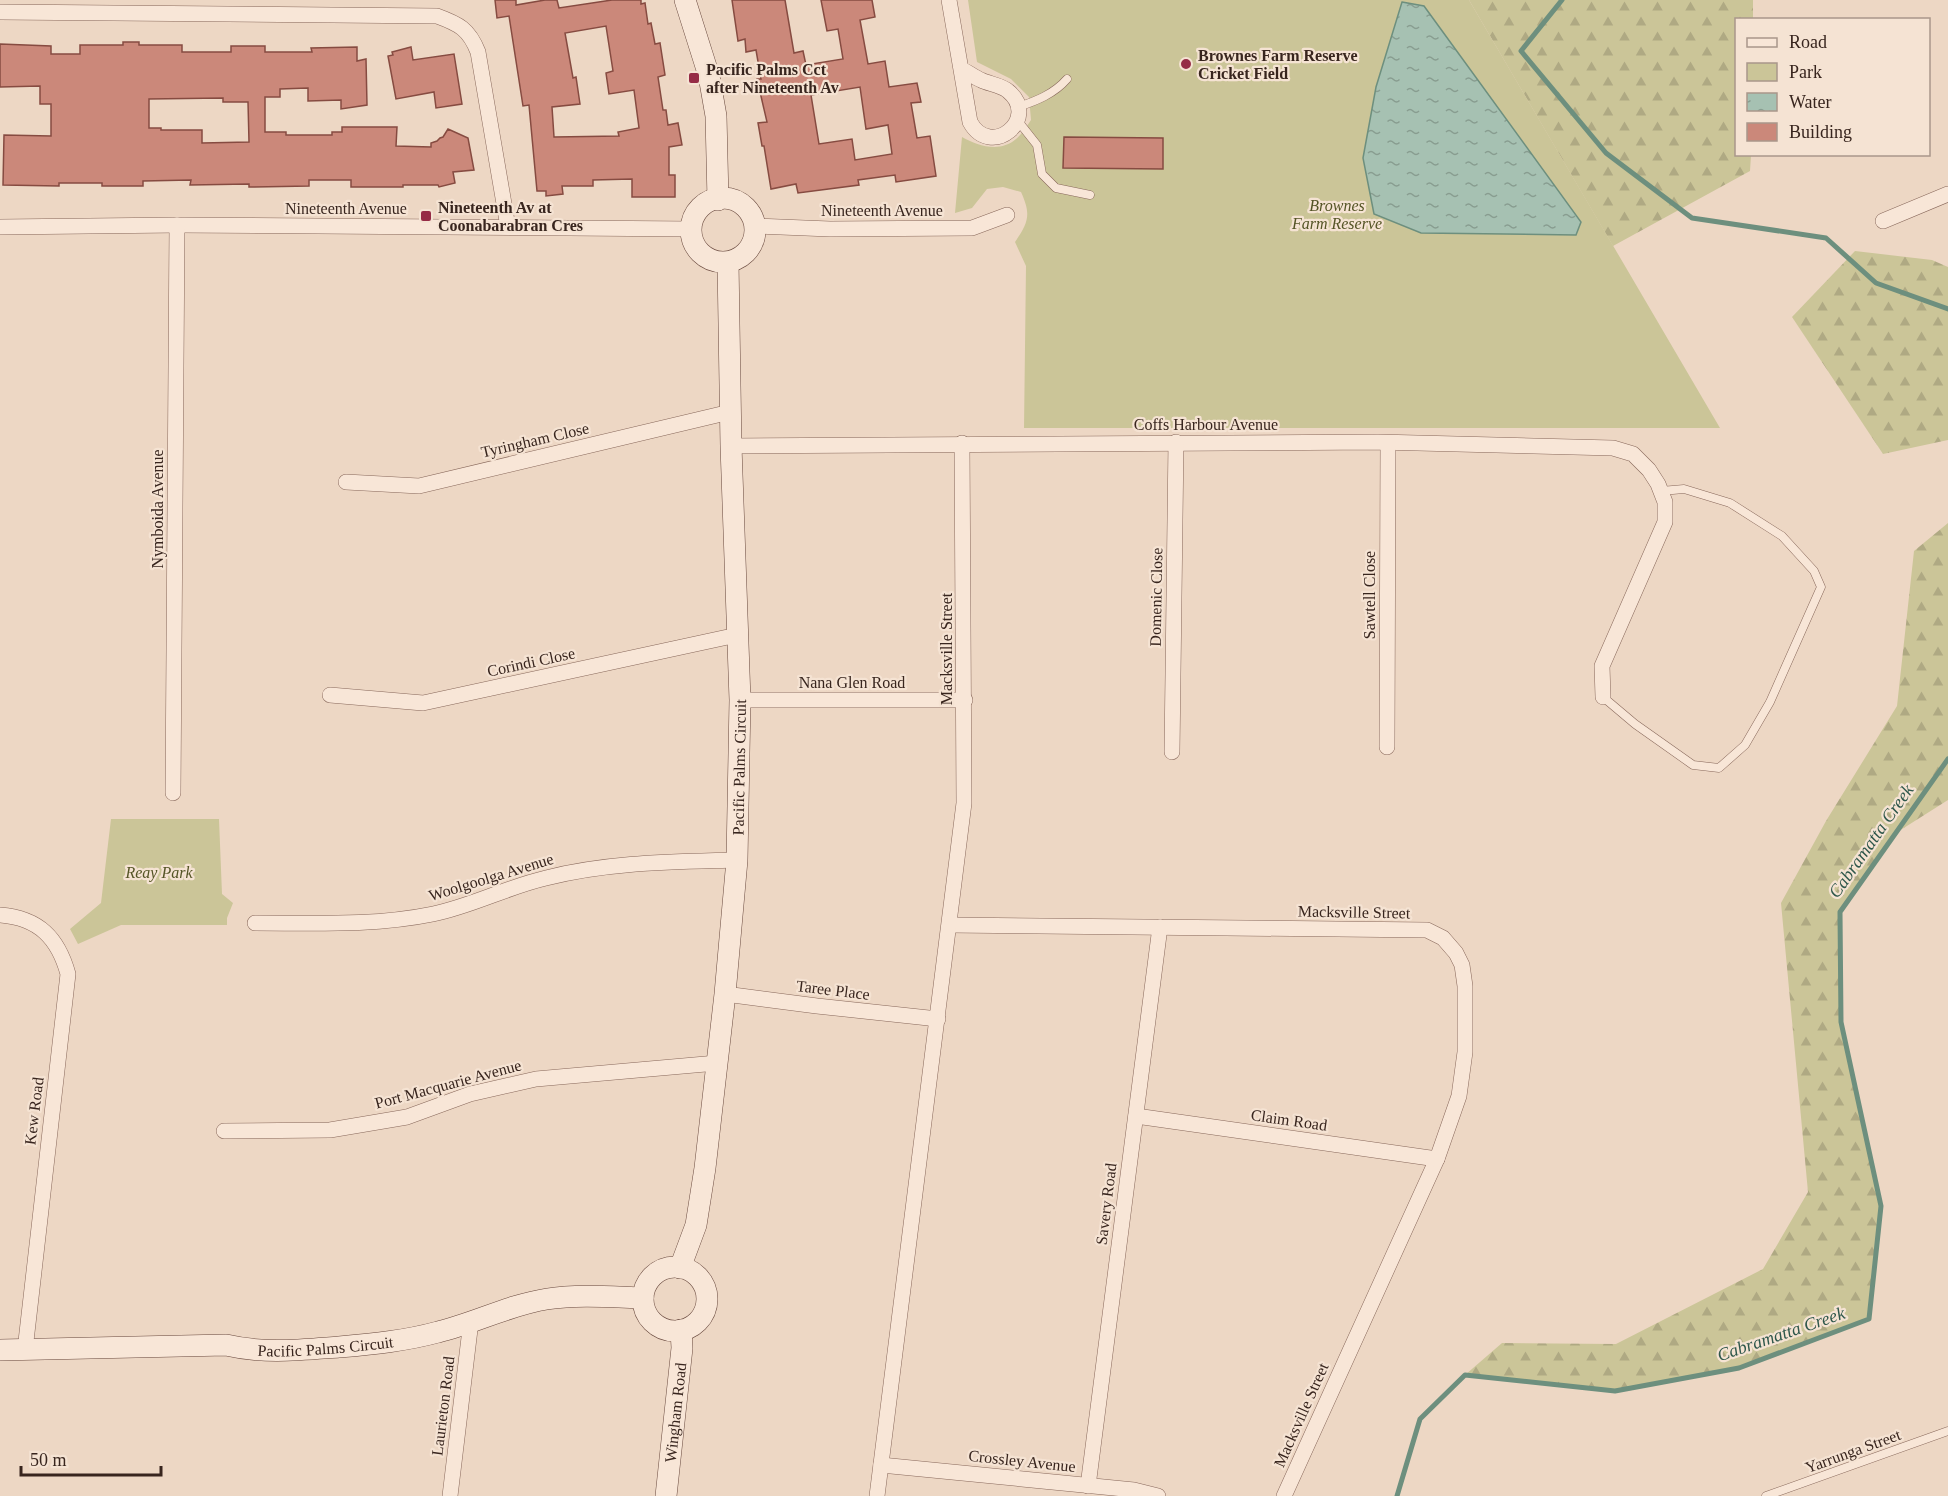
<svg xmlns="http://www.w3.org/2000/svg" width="1948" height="1496" viewBox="0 0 1948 1496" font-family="'Times New Roman',serif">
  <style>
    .forest { fill: url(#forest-firs) }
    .park { fill: #cbc598 }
    .water { fill: url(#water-ripples); stroke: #6d8f7e; stroke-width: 1.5 }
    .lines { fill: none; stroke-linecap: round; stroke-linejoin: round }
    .stream { stroke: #6d8f7e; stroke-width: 5 }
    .building { fill: #cb887a; stroke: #864b41; stroke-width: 1.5; fill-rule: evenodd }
    .lane-casing { stroke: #88685b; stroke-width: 9 }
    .street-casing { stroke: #88685b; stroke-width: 16 }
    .secondary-casing { stroke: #69493e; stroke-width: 22 }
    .lane { stroke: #f8e6d7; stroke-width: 8 }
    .street { stroke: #f8e6d7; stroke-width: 15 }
    .secondary { stroke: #f8e6d7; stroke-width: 21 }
    .poi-dot { fill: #962c46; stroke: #f5e3d3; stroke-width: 2 }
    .labels { text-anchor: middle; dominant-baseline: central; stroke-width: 4.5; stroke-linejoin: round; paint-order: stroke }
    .poi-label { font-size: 16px; font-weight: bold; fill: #38251e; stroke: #f5e3d3; text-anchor: start }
    .park-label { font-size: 16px; font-style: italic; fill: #545425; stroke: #f5e3d3 }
    .street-label { font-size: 16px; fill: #38251e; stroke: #f5e3d3 }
    .water-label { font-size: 18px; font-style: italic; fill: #2e574b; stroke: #f5e3d3 }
  </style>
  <defs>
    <pattern id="forest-firs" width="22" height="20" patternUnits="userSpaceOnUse" patternTransform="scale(1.5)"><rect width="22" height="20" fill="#cbc598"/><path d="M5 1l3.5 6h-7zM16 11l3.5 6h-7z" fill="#afa983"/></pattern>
    <pattern id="water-ripples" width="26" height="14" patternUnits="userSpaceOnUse" patternTransform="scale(1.5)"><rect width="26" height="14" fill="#a6c1b2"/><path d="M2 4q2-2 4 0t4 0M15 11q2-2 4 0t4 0" fill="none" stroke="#889d90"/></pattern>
  </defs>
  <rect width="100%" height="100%" fill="#edd7c4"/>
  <g class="forest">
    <path d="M1469,0H1753V19L1736,20V154L1751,155L1750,171L1613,246Z"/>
    <path d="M1855,251L1932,260L1948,267V440L1883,454L1792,317Z"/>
    <path d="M1948,523V800L1899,831L1840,912L1841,1022L1881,1206L1869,1319L1739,1368L1615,1391L1465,1375L1502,1343L1616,1344L1763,1269L1808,1192L1781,903L1826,821L1897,706L1914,551Z"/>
  </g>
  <g class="park">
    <path d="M968,0H1469L1720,428H1024L1026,266L1015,242C1029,222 1031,214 1021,192L1003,187L987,189L972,208L955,213L962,137C978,146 1000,153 1016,139C1022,134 1027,126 1031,120L1029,97L1011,79L977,62Z"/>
    <path d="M111,819H219L222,894L233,903L227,918V925H121L78,944L70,929L101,903Z"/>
  </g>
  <path class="water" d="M1402,2L1424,6L1581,222L1576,235L1421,233L1374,214L1363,158L1376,87Z"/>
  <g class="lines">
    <g class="stream">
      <path d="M1562,0L1521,51L1606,153L1692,218L1826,238L1876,283L1948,309"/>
      <path d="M1397,1496L1420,1419L1465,1375L1615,1391L1739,1368L1869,1319L1881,1206L1841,1022L1840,912L1948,759"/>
    </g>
  </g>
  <g class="building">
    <path d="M495,0H516V5L545,0H557L559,8L612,0H641V4L645,3L648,24L651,23L655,44L660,43L665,75L658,77L663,110H666L668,125L678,123L682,145L669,147V175H675V197H632V179L593,180V186H562L563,194L546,196V191H537L529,105L523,106L509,16L497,18ZM606,26L613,71L606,73L609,94L634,90L639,128L618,132L619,136L554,137L552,107L580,104L576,77L573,78L565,33Z"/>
    <path d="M732,0H785L794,53L803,51L806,65L843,59L838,29L827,31L821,0H872L875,17L860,20L868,64L885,61L889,87L917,83L921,102L911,103L917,138L930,136L936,176L896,182L895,175L858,180L859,185L798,193L796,184L771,189L764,146H762L758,123L767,122L757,79H761L756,50L746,52L745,39L738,41ZM860,87L866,129L888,125L892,154L855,160L852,139L819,144L811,95Z"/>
    <path d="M123,42H139V45H182V52H231V46H265V52H312L311,48L357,47V61L366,59L367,105L341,109V100L308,101V88L280,89V97H265V132H286V135H332V132H342V127H397L396,146L431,147V143L437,141L440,138L443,137L448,129L468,138L474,170L453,172L455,183L439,187L438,185H403V187H351V180H309V186L249,187V184L190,185L191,180L143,181V186H102V183H59V186L3,185L4,135L51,136V104H40V86L0,87V44L51,46V54H80V45H123ZM223,98V102H248L249,142L202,143V130H161V128H149V99Z"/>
    <path d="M411,47L413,60L454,54L462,104L436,108L434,92L396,99L388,56L393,55L392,52Z"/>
    <path d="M1064,137L1163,138V169L1063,168Z"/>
  </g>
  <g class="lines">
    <g class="lane-casing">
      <g id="lane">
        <path d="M1018,107C1036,101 1054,94 1067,79"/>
        <path d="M1018,121L1037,145L1042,174L1056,188L1090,195"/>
        <path d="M1603,697L1635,724L1693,765L1719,768L1745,745L1770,702L1821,587L1814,571L1782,536L1730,503L1684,489L1661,491"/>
        <path d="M1766,1496L1948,1431"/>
      </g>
    </g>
    <g class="street-casing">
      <g id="street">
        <path d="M949,0L970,122C991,160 1041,118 1008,91C1001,85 989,84 981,80C974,77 968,72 961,69"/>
        <path d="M0,12L437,16C459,24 469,29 478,52L508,227"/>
        <path d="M1883,221L1948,194"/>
        <path d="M755,226L830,229L972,228L1007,215"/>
        <path d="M0,227L177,225L691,229"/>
        <path d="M731,446L1378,442L1613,448L1633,454L1649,470L1658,484L1665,502V522L1602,666L1603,697"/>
        <path d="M346,482L419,486L730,412"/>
        <path d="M330,695L423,703L737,635"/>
        <path d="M740,700H965"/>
        <path d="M1387,747L1388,443"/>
        <path d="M1172,752L1176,442"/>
        <path d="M173,793L177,225"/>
        <path d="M0,915C39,918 58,938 68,974L25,1350"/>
        <path d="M255,923C314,923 375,926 433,914C472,906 507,887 546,878C609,862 673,862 737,860"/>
        <path d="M950,925L1427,930L1443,938L1456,953L1462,965L1465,986V1052L1459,1096L1437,1159L1284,1496"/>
        <path d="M725,994L817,1006L938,1019"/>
        <path d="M1136,1116L1437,1159"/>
        <path d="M224,1131L330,1130L407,1117L470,1094L536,1079L717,1063"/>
        <path d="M881,1465L1134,1490L1158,1496"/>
        <path d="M1088,1486L1160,927"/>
        <path d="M450,1496L471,1321"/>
        <path d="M877,1496L964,803L962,443"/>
      </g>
    </g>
    <g class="secondary-casing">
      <g id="secondary">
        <path d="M685,0L709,76L716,116L718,200"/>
        <circle cx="723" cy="230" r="32"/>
        <circle cx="675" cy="1299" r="32"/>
        <path id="s1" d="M680,1268L696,1225L705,1168L725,994L737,860L740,700L731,446L728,262"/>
        <path id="s2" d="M0,1350L226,1345C265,1354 299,1350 339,1347C373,1344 405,1341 438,1332C475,1323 509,1305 547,1299C579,1294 612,1297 643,1298"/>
        <path id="s3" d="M666,1496L682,1348L681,1330"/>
      </g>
    </g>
    <use href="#lane" class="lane"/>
    <use href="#street" class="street"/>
    <use href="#secondary" class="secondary"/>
  </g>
  <g class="poi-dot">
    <circle cx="1186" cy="64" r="6"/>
    <rect x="688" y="72" width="12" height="12" rx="3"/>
    <rect x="420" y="210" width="12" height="12" rx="3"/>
  </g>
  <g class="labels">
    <g class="poi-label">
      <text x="1198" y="55">Brownes Farm Reserve<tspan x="1198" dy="18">Cricket Field</tspan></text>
      <text x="706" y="69">Pacific Palms Cct<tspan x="706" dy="18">after Nineteenth Av</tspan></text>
      <text x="438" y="207">Nineteenth Av at<tspan x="438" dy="18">Coonabarabran Cres</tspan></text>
    </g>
    <g class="park-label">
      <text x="1337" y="205">Brownes<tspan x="1337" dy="18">Farm Reserve</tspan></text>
      <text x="159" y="872">Reay Park</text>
    </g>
    <g class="street-label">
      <text x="346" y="208">Nineteenth Avenue</text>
      <text x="882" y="210">Nineteenth Avenue</text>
      <text x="1206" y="424">Coffs Harbour Avenue</text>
      <text transform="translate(535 440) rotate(-13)">Tyringham Close</text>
      <text transform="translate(157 509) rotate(-90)">Nymboida Avenue</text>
      <text transform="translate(1369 595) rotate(-90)">Sawtell Close</text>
      <text transform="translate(1156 597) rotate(-89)">Domenic Close</text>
      <text transform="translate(946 649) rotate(-90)">Macksville Street</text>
      <text transform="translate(531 662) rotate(-12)">Corindi Close</text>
      <text x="852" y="682">Nana Glen Road</text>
      <text stroke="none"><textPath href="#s1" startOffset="506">Pacific Palms Circuit</textPath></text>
      <text transform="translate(491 877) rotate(-17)">Woolgoolga Avenue</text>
      <text transform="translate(1354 912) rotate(1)">Macksville Street</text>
      <text transform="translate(833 990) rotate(7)">Taree Place</text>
      <text transform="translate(448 1084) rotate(-15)">Port Macquarie Avenue</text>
      <text transform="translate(34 1111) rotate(-83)">Kew Road</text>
      <text transform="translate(1289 1120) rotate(8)">Claim Road</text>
      <text transform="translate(1106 1204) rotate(-83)">Savery Road</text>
      <text stroke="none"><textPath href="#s2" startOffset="326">Pacific Palms Circuit</textPath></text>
      <text transform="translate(443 1406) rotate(-83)">Laurieton Road</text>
      <text stroke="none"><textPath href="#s3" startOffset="84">Wingham Road</textPath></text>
      <text transform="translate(1301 1415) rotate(-66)">Macksville Street</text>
      <text transform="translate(1853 1451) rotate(-20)">Yarrunga Street</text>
      <text transform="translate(1022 1461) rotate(6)">Crossley Avenue</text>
    </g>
    <g class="water-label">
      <text transform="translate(1871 841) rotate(-55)">Cabramatta Creek</text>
      <text transform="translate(1781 1334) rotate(-19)">Cabramatta Creek</text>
    </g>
  </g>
  <rect x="1735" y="18" width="195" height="138" fill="#f5e3d3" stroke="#a9978b" stroke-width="1.5"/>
  <rect x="1747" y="38" width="30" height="9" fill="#f8e6d7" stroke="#a9978b" stroke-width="1.5"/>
  <text x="1789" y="48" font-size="18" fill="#38251e">Road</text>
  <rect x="1747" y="63" width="30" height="18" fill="#cbc598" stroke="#a9978b" stroke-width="1.5"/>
  <text x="1789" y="78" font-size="18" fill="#38251e">Park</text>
  <rect x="1747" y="93" width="30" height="18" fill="url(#water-ripples)" stroke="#a9978b" stroke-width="1.5"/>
  <text x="1789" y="108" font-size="18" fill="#38251e">Water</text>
  <rect x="1747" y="123" width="30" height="18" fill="#cb887a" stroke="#a9978b" stroke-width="1.5"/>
  <text x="1789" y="138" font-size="18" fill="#38251e">Building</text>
  <path d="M21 1466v9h140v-9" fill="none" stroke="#38251e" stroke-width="3"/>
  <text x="30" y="1466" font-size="18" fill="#38251e" stroke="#f5e3d3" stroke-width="4.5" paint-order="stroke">50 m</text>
</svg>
